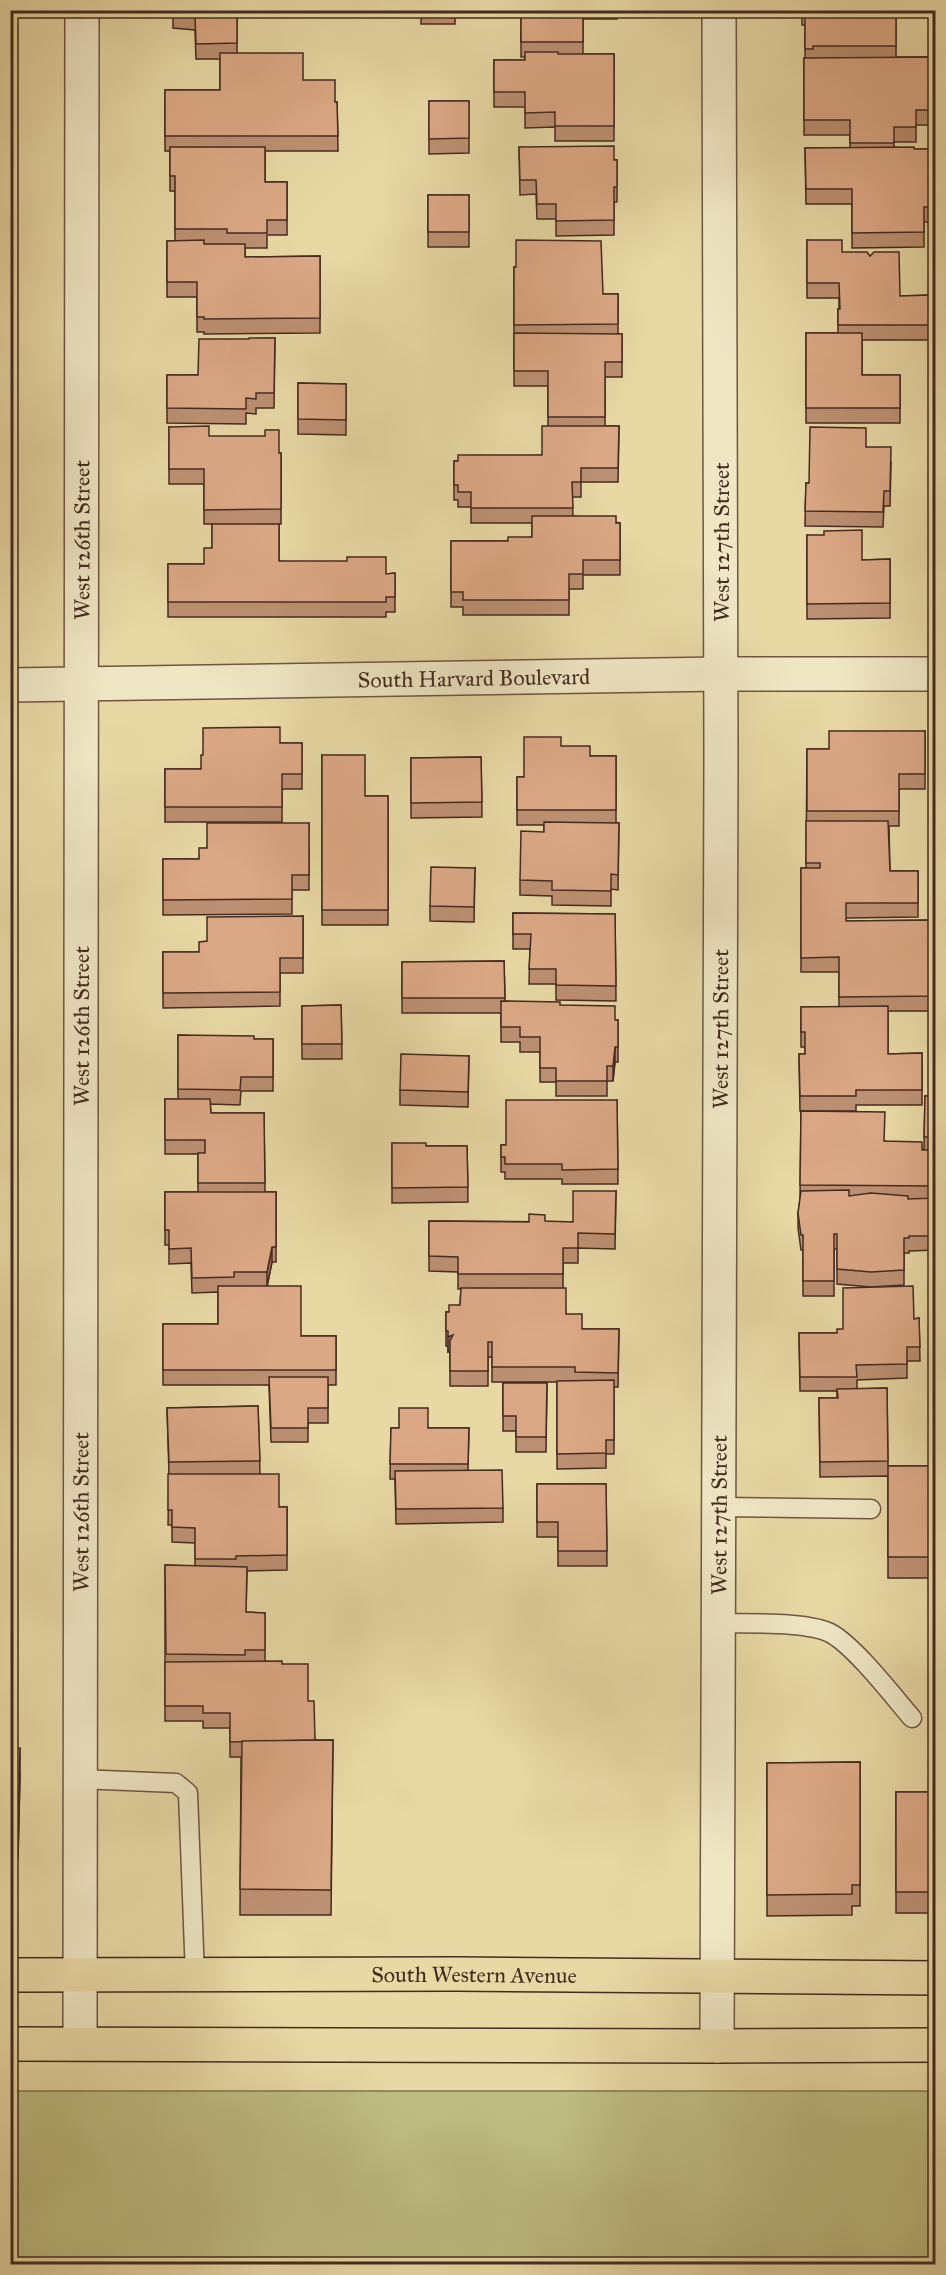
<svg xmlns="http://www.w3.org/2000/svg" width="946" height="2275" viewBox="0 0 946 2275" font-family="'IM FELL Great Primer',serif">
  <style>
    .green { fill: #bdbc81; stroke: #817350; stroke-width: 1.5 }
    .lines { fill: none; stroke-linecap: round; stroke-linejoin: round }
    .service-casing { stroke: #6e5641; stroke-width: 21 }
    .minor-casing { stroke: #6e5641; stroke-width: 36 }
    .primary-casing { stroke: #452a20; stroke-width: 36 }
    .service { stroke: #efe6c4; stroke-width: 18 }
    .minor { stroke: #efe6c4; stroke-width: 33 }
    .primary { stroke: #e7d8a4; stroke-width: 33 }
    .wall { fill: #bc9072; stroke: #452a20; stroke-width: 1.5 }
    .shaded-wall { fill: #99765d; stroke: #452a20; stroke-width: 1.5 }
    .building { fill: #dba885; stroke: #452a20; stroke-width: 1.5 }
    .labels { text-anchor: middle; dominant-baseline: central; stroke-width: 4.5; stroke-linejoin: round; paint-order: stroke }
    .street-label { font-size: 22px; fill: #452a20; stroke: #efe6c4 }
  </style>
  <rect width="100%" height="100%" fill="#e7d8a4"/>
  <filter id="stains"><feTurbulence type="fractalNoise" baseFrequency=".00333" numOctaves="4"/><feColorMatrix values="0 0 0 0 .2 0 0 0 0 .09 0 0 0 0 .02 0 0 0 .5 -.17"/></filter>
  <radialGradient id="worn" r=".72"><stop offset=".6" stop-color="#630" stop-opacity="0"/><stop offset="1" stop-color="#630" stop-opacity=".3"/></radialGradient>
  <rect class="green" x="11" y="2091" width="924" height="173"/>
  <g class="lines">
    <g class="service-casing">
      <g id="service">
        <path d="M718,1507L871,1509"/>
        <path d="M718,1623C746,1624 809,1621 832,1634C856,1648 893,1696 912,1718"/>
        <path d="M79,1779L176,1783L188,1793L195,1976"/>
      </g>
    </g>
    <g class="minor-casing">
      <g id="minor">
        <path id="s1" d="M10,685L721,674H936"/>
        <path id="s2" d="M80,2043L82,10"/>
        <path id="s3" d="M717,2046L721,757L719,10"/>
      </g>
    </g>
    <g class="primary-casing">
      <g id="primary">
        <path id="s4" d="M10,1975L456,1974L936,1978"/>
        <path d="M10,2044L717,2046L936,2045"/>
      </g>
    </g>
    <use href="#service" class="service"/>
    <use href="#minor" class="minor"/>
    <use href="#primary" class="primary"/>
  </g>
  <g class="wall">
    <path d="M169,10H237V53L303,80L335,102H337L338,151H265V182H287V235H267V248H245V257L320,256V333L204,334V332H197V297H167V241H175V191H170V151H165V90H220V59H196L195,30L173,28V12H169Z"/>
    <rect x="421" y="10" width="34" height="14"/>
    <path d="M521,10H617V19H583V54H614V141H555V127L525,128V107H494V60H525V57H521Z"/>
    <path d="M802,10H896V57H936V125H916V142H894V147L914,149H929L930,222H924V247L852,248V204H806L805,148H850V135H804V58H805V25H802Z"/>
    <path d="M429,101H469V153L429,154Z"/>
    <path d="M519,147L617,160V202H614V235L556,236V219H537L536,194L520,195Z"/>
    <rect x="428" y="195" width="41" height="52"/>
    <path d="M807,240L842,252L900,296L931,295V340H862V375H900V423H806V333H838V309H839V298H807Z"/>
    <path d="M514,267L603,294H618V334H622V377H605V426H619L618,482H581V497H572L573,516L620,523V575H583V589H569V615H463V607H451V541H508L532,537V523H471V507H458V500H454V461L542,455L548,426V386H514Z"/>
    <path d="M275,338L274,408H256V414L246,413V424L167,423V375H198L249,339Z"/>
    <path d="M298,383L346,384V435L298,434Z"/>
    <path d="M169,427L281,453V524H279V561L386,574L395,573V612H386V617H168V564H204L212,548V524H204V484H169Z"/>
    <path d="M866,447L891,462L890,506H884L883,527L805,526L806,483H809Z"/>
    <path d="M807,535L862,560L890,559V618L807,619Z"/>
    <path d="M925,731V789H899V826H889L890,871H918V917L846,918V921L936,920V1011H888V1054L922,1053V1105H856V1111H800L799,1054H805V1047H801V1007H839V972H801V868H806L807,749H829Z"/>
    <path d="M280,743H302V789H282V822H165V769H201Z"/>
    <path d="M561,746L590,756H616V823H619L618,890L611,889V906L552,905V896L520,895V880L544,832V825H517V777H524Z"/>
    <path d="M322,755L365,796H388V925H322Z"/>
    <path d="M481,757L482,817L411,818V758Z"/>
    <path d="M309,823V890H292V914L163,915V859H199L207,848Z"/>
    <path d="M475,868L474,922L430,921V906Z"/>
    <path d="M513,913L615,914L616,1001L556,1000V984H529L530,949H513Z"/>
    <path d="M303,916V973H280V1006L163,1008V952H199L207,941Z"/>
    <path d="M504,961L505,1001L560,1005L615,1020H618V1062H615L613,1081H607V1096H556V1082H540V1052H520V1042H501V1013H402V962Z"/>
    <path d="M341,1005L342,1059H302V1006Z"/>
    <path d="M178,1035L254,1039H273V1091H241L240,1105L210,1104L211,1113H264L265,1192H276V1262H272L267,1286L301,1336H336V1385H328V1423H308V1442H271L269,1385H163V1324H218V1292L192,1293L191,1263L169,1264V1245H165V1192H198V1154H165V1099H178Z"/>
    <path d="M469,1056L468,1107L400,1105V1090Z"/>
    <path d="M925,1096H936V1250L909,1251V1253H904V1285L871,1287L837,1284V1249H834V1296H803V1250H801L798,1228V1213L800,1200L801,1111L885,1141L924,1150Z"/>
    <path d="M617,1100L618,1184H562V1179H505V1172H501V1145H506Z"/>
    <path d="M392,1143L426,1146H467L468,1202L392,1203Z"/>
    <path d="M616,1191L615,1249L578,1248V1263H563V1288L566,1314L582,1329H619L618,1387H614V1454H606V1468L557,1469V1382H492V1357H488V1386H450V1351L448,1352V1346H446V1312H449L460,1305L461,1289H458V1272L429,1271V1221L573,1222Z"/>
    <path d="M919,1318L920,1361H907V1378L857,1380V1389L887,1388L888,1466H936V1578H888V1476L820,1477L819,1398H837V1391H800L799,1333H837L843,1329Z"/>
    <path d="M503,1383H547L546,1452H516V1431H503Z"/>
    <path d="M258,1406L260,1474L279,1507H287V1570L247,1571L246,1612L265,1613V1661L282,1664L308,1701L315,1740H333L331,1915H240L241,1757H230V1728H203V1721H165V1565L195,1566V1543L172,1542V1525H168L169,1474L167,1408Z"/>
    <path d="M391,1428H469L468,1470L503,1508V1522L396,1524L395,1479H390Z"/>
    <path d="M537,1484H606L607,1566H558V1537H537Z"/>
    <path d="M10,1748L20,1774L18,1859H10Z"/>
    <path d="M860,1762V1906H852V1915L767,1916V1763Z"/>
    <rect x="896" y="1792" width="40" height="121"/>
  </g>
  <g class="shaded-wall">
    <path d="M615,1047V1062L613,1081V1066Z"/>
    <path d="M272,1247V1262L267,1287V1272Z"/>
    <path d="M453,1335V1349L448,1352V1337Z"/>
    <path d="M20,1748V1774L18,1859V1833Z"/>
  </g>
  <g class="building">
    <path d="M173,10H237V43L196,44L195,15L173,13Z"/>
    <rect x="521" y="10" width="62" height="32"/>
    <path d="M896,10V46H813V49H805V11L802,10Z"/>
    <path d="M525,52H558V54H614V126H555V112L525,113V92H494V60H525Z"/>
    <path d="M220,53H303V80H335V102H337L338,136H165V90H220Z"/>
    <path d="M936,57V110H916V127H894V143H850V120H804V58Z"/>
    <path d="M429,101H469V138L429,139Z"/>
    <path d="M614,146V160H617V187H614V220L556,221V204H537L536,180H520L519,147Z"/>
    <path d="M170,147H265V182H287V220H267V233H227V229H175V176H170Z"/>
    <path d="M914,147V149H929L930,207H924V232L852,233V189H806L805,148Z"/>
    <rect x="428" y="195" width="41" height="37"/>
    <path d="M204,240V244H245V257L320,256V318L204,319V317H197V282H167V241Z"/>
    <path d="M516,240L601,241L603,294H618V324L514,325V267H516Z"/>
    <path d="M807,240H842V252H867L870,256L874,252H899L900,296L931,295V325H838V309H840L839,283H807Z"/>
    <path d="M514,333L622,334V362H605V417H548V371H514Z"/>
    <path d="M806,333H862V375H900V408H806Z"/>
    <path d="M249,338H275L274,393H256V399L246,398V409L167,408V375H198L199,339H249Z"/>
    <path d="M298,383L346,384V420L298,419Z"/>
    <path d="M209,426V436H265V430H279V453H281V509L204,510V469H169V427Z"/>
    <path d="M542,426H619L618,468H581V482H572L573,508H471V492H458V485H454V461H458V455H542Z"/>
    <path d="M810,427L866,428V447H891L890,491H884L883,512L805,511L806,483H809Z"/>
    <path d="M532,516H616V523H620V560H583V574H569V600H463V592H451V541H508V537H532Z"/>
    <path d="M212,524H279V561H347V557H386V574L395,573V597H386V602H168V564H204V548H212Z"/>
    <path d="M862,530V560L890,559V603L807,604V535H824V531Z"/>
    <path d="M280,727V743H302V774H282V807H165V769H201V755H203V728Z"/>
    <path d="M829,731H925V774H899V811H807V749H829Z"/>
    <path d="M524,737H561V746H590V756H616V810H517V777H524Z"/>
    <path d="M322,755H365V796H388V910H322Z"/>
    <path d="M481,757L482,802L411,803V758Z"/>
    <path d="M806,821H888L890,871H918V903H846V921L936,920V996L839,997V957L801,958V868H820V863H806Z"/>
    <path d="M544,822L619,823L618,875L611,874V891L552,890V881L520,880L521,831L544,832Z"/>
    <path d="M207,823H309V875H292V899L163,900V859H199V848H207Z"/>
    <path d="M431,867L475,868L474,907L430,906Z"/>
    <path d="M513,913L615,914L616,986L556,985V969H529L531,934H513Z"/>
    <path d="M303,916V958H280V992L163,993V952H199V942L207,941V917Z"/>
    <path d="M504,961L505,998H402V962Z"/>
    <path d="M501,1001L560,1002V1005L615,1006V1020H618V1047H615L613,1066H607V1081H556V1068H540V1037H520V1027H501Z"/>
    <path d="M341,1005L342,1044H302V1006Z"/>
    <path d="M888,1006V1054L922,1053V1090H856V1096H800L799,1054H805V1032H801V1007Z"/>
    <path d="M178,1035L254,1036V1039H273V1077H241L240,1090L178,1089Z"/>
    <path d="M401,1054L469,1056L468,1092L400,1090Z"/>
    <path d="M925,1096H936V1137H924Z"/>
    <path d="M165,1099H210L211,1113H264L265,1183H198V1153H205V1140H165Z"/>
    <path d="M506,1100H617L618,1169L562,1170V1164H505V1157H501V1145H506Z"/>
    <path d="M801,1111L885,1112L884,1141L922,1142V1150H936V1186L800,1185Z"/>
    <path d="M392,1143H426V1146H467L468,1187L392,1188Z"/>
    <path d="M849,1190V1196L871,1193L908,1196V1199L936,1198V1236H909V1238H904V1270L871,1272L837,1269V1234H834V1281H803V1235H801L798,1213L801,1191Z"/>
    <path d="M573,1191H616L615,1234L578,1233V1248H563V1274H458V1257L429,1256V1221L529,1222V1214L545,1215V1221L573,1222Z"/>
    <path d="M165,1192H276V1247H272L267,1272H234V1277L192,1278L191,1248L169,1249V1230H165Z"/>
    <path d="M218,1286H301V1336H336V1370H163V1324H218Z"/>
    <path d="M913,1286L914,1319L919,1318L920,1347H907V1364L856,1365L857,1377H800L799,1333H837V1329H843V1288Z"/>
    <path d="M461,1288H566V1314H582V1329H619L618,1373L575,1372V1367H492V1342H488V1371H450V1341L453,1335L448,1337V1331H446V1312H449V1305H460Z"/>
    <path d="M269,1377H328V1408H308V1428H271Z"/>
    <path d="M614,1380V1440H606V1453L557,1454V1381Z"/>
    <path d="M503,1383H547L546,1437H516V1416H503Z"/>
    <path d="M887,1388L888,1461L820,1462L819,1398H838L837,1389Z"/>
    <path d="M258,1406L260,1461L169,1462L167,1408Z"/>
    <path d="M399,1408H428V1428H469L468,1464H390L391,1428H399Z"/>
    <rect x="888" y="1466" width="48" height="91"/>
    <path d="M502,1470L503,1508L396,1509L395,1471Z"/>
    <path d="M168,1474H279V1507H287V1555L236,1556V1559H195V1528L172,1527V1510H168Z"/>
    <path d="M537,1484H606L607,1551H558V1522H537Z"/>
    <path d="M165,1565L247,1567L246,1612L265,1613V1650H245V1655L166,1654Z"/>
    <path d="M282,1661V1664H308V1701H314L315,1740L230,1742V1713H203V1706H165V1662Z"/>
    <path d="M333,1740L331,1890L240,1889L242,1741Z"/>
    <path d="M10,1748H20L18,1833H10Z"/>
    <path d="M860,1762V1885H852V1894L767,1895V1763Z"/>
    <rect x="896" y="1792" width="40" height="100"/>
  </g>
  <g class="labels">
    <g class="street-label">
      <text stroke="none"><textPath href="#s2" startOffset="1503">West 126th Street</textPath></text>
      <text transform="translate(721 542) rotate(-90)">West 127th Street</text>
      <text stroke="none"><textPath href="#s1" startOffset="464">South Harvard Boulevard</textPath></text>
      <text stroke="none"><textPath href="#s2" startOffset="1017">West 126th Street</textPath></text>
      <text stroke="none"><textPath href="#s3" startOffset="1017">West 127th Street</textPath></text>
      <text stroke="none"><textPath href="#s2" startOffset="531">West 126th Street</textPath></text>
      <text stroke="none"><textPath href="#s3" startOffset="531">West 127th Street</textPath></text>
      <text stroke="none"><textPath href="#s4" startOffset="464">South Western Avenue</textPath></text>
    </g>
  </g>
  <rect width="946" height="2275" fill="none" stroke="#e7d8a4" stroke-width="36"/>
  <rect x="12" y="12" width="922" height="2251" fill="none" stroke="#452a20" stroke-width="3"/>
  <rect x="18" y="18" width="910" height="2239" fill="none" stroke="#452a20" stroke-width="1.5"/>
  <rect width="100%" height="100%" filter="url(#stains)"/>
  <rect width="100%" height="100%" fill="url(#worn)"/>
</svg>
